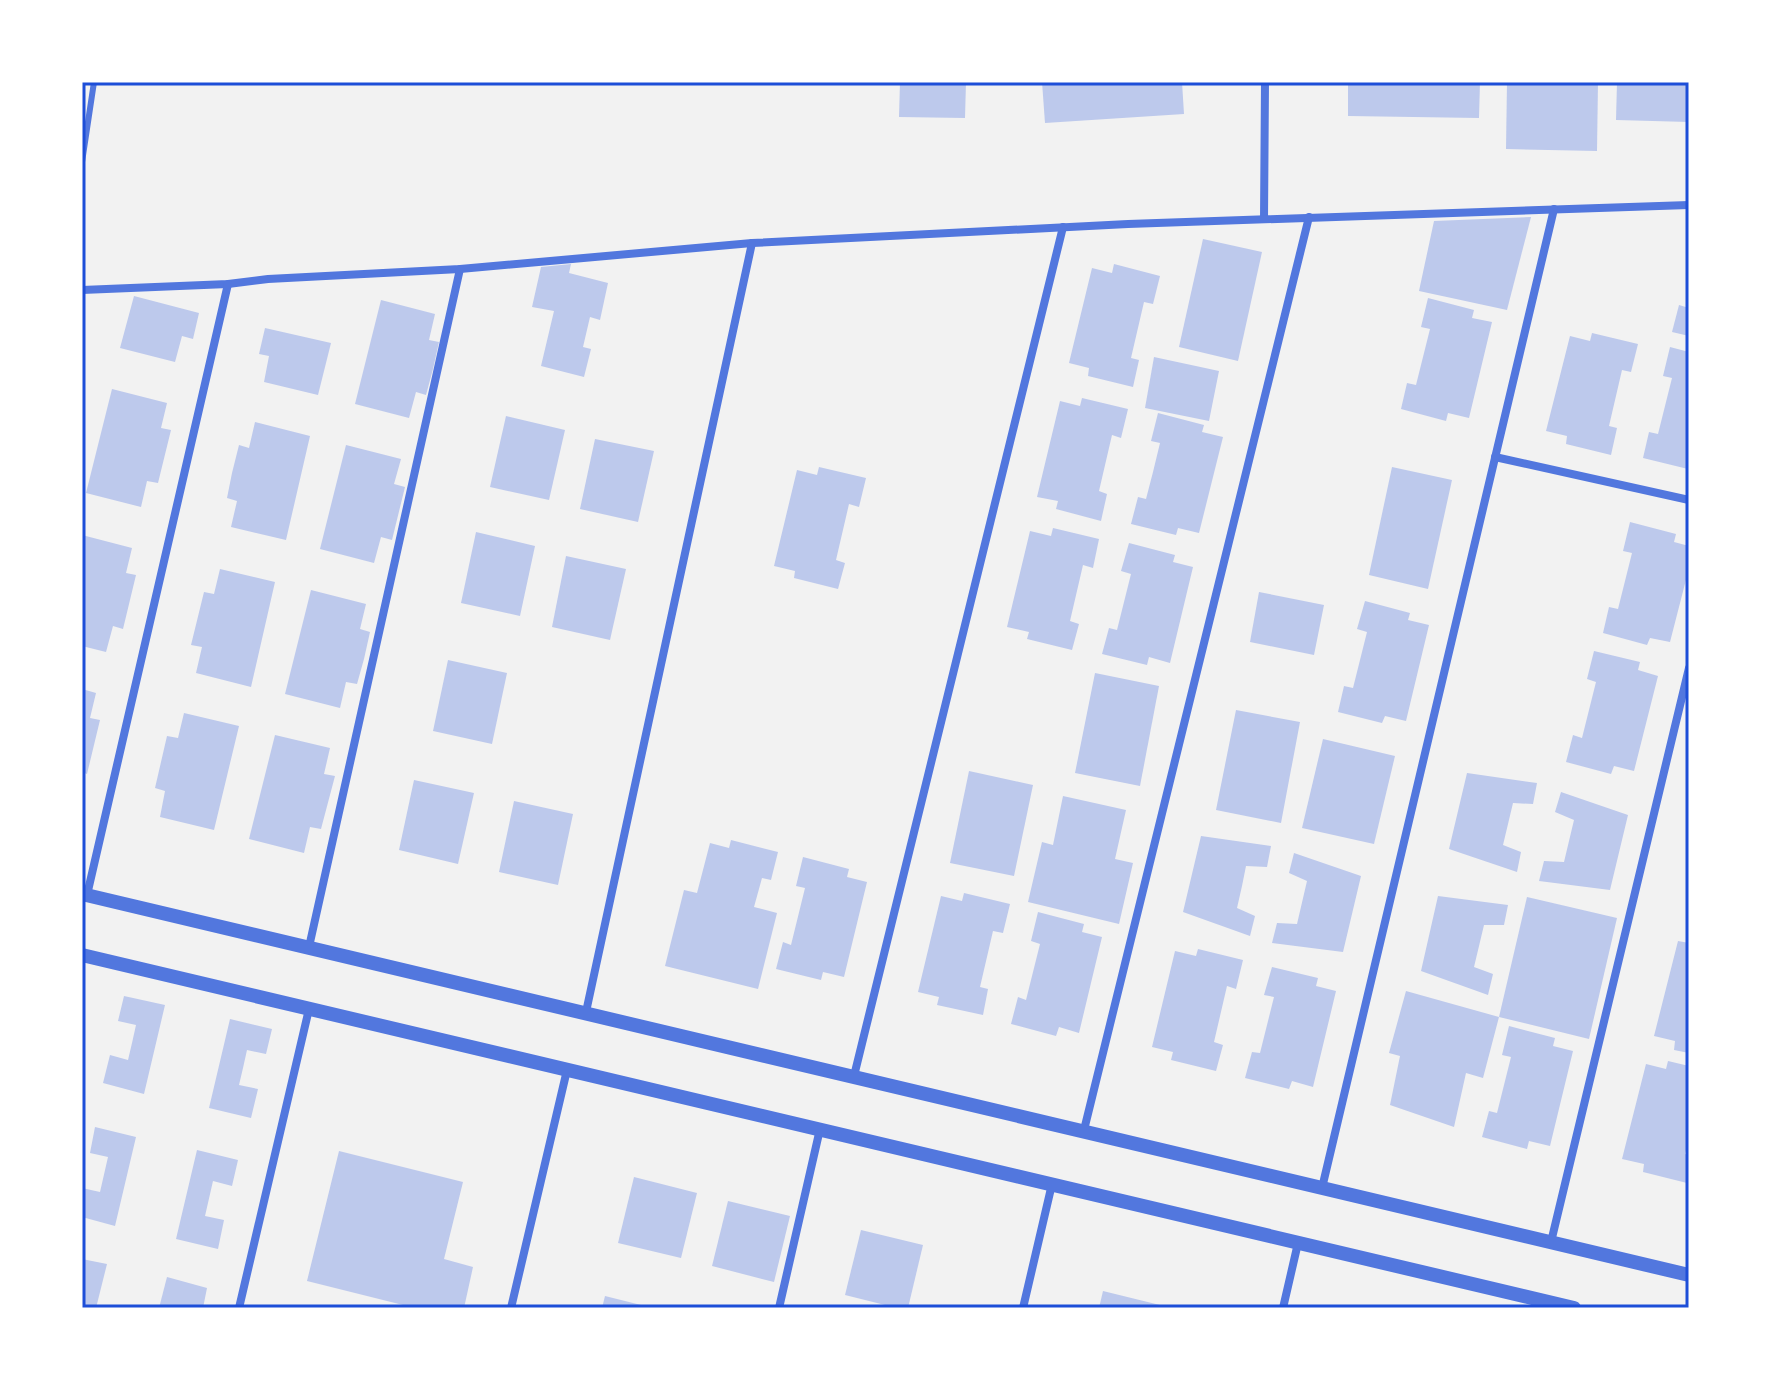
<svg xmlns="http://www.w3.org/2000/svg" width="1771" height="1390" viewBox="0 0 1771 1390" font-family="'Exo 2',sans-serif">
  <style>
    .building { fill: #bdc9ec }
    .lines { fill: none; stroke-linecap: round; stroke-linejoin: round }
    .service { stroke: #5277de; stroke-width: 6 }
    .minor { stroke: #5277de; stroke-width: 8 }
    .tertiary { stroke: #5277de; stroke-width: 14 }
    .neatline { fill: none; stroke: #1d4ed8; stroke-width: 3 }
  </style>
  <rect width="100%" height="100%" fill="#f2f2f2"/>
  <g class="building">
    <path d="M900,82H966L965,118L899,117Z"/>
    <path d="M1042,82H1182L1184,114L1045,123Z"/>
    <path d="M1348,82H1480L1479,118L1348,116Z"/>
    <path d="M1507,82H1598L1597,151L1506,149Z"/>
    <path d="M1617,82H1689V122L1616,120Z"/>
    <path d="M1531,217L1507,310L1419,291L1434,221Z"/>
    <path d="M1203,239L1262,252L1238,361L1179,347Z"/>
    <path d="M571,264L569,273L608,283L600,320L590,317L583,347L591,349L584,377L541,366L554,311L532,307L541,267Z"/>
    <path d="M1114,264L1160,276L1153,304L1144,302L1131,358L1139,360L1133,387L1088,376L1089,368L1069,363L1092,268L1112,273Z"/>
    <path d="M134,296L199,313L193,339L182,336L175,362L120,348Z"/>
    <path d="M1428,298L1474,310L1472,318L1492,322L1469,418L1448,413L1446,421L1401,409L1407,383L1416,385L1430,329L1421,327Z"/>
    <path d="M381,300L435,314L429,340L439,342L433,369L426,395L416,392L409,418L355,404Z"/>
    <path d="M1679,305L1689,308V336L1672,332Z"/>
    <path d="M265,328L331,343L318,395L264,382L269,356L259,354Z"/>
    <path d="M1592,333L1638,344L1631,372L1622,370L1609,426L1617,428L1611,455L1566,444L1567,436L1546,431L1570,336L1590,341Z"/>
    <path d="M1670,347L1689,352L1688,469L1643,458L1649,432L1658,434L1672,378L1663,376Z"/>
    <path d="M1154,357L1219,371L1209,421L1145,408Z"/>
    <path d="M112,389L167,403L161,428L171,430L158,483L147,481L141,507L86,493Z"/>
    <path d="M1082,398L1128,409L1121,438L1112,435L1099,491L1107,494L1101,521L1056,509L1058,501L1037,497L1060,401L1080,406Z"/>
    <path d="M1158,413L1204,425L1202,432L1223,437L1199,533L1178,528L1176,535L1131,524L1138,497L1146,499L1153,472L1160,443L1151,441Z"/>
    <path d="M506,416L565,430L549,500L490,487Z"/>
    <path d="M255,422L310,436L286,540L231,527L237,501L227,498L232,473L239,445L249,448Z"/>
    <path d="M595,439L654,451L638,522L580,509Z"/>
    <path d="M346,445L401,459L394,484L405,487L392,540L381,537L374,563L320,549Z"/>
    <path d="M819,467L866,478L859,507L849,504L836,560L845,563L838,589L794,578L795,571L774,566L797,470L817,475Z"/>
    <path d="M1392,467L1452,480L1428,589L1369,575Z"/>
    <path d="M1630,522L1676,534L1674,542L1689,546V568L1670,642L1650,638L1647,645L1603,633L1609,607L1618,609L1632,553L1623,551Z"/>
    <path d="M1053,528L1099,539L1093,568L1083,565L1070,621L1079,624L1072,650L1027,639L1029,632L1007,627L1030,531L1051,536Z"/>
    <path d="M476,532L535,546L520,616L461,603Z"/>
    <path d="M82,535L132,548L126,573L136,575L123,629L113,626L106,652L82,646Z"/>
    <path d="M1129,543L1175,555L1173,562L1193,567L1170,663L1149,657L1147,665L1102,654L1109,628L1117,630L1131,574L1121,571Z"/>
    <path d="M566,556L626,569L610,640L552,627Z"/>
    <path d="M220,569L275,582L251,687L196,673L202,647L191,645L204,592L214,594Z"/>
    <path d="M311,590L366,604L360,629L370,632L364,659L357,684L346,682L340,708L285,694Z"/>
    <path d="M1259,592L1324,605L1314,655L1250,642Z"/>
    <path d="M1365,601L1410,613L1408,620L1429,625L1406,721L1385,716L1382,723L1338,712L1344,686L1353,688L1367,632L1357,629Z"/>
    <path d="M1594,651L1640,662L1638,670L1658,676L1634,771L1614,766L1611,774L1566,762L1573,735L1582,738L1596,682L1587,679Z"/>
    <path d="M448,660L507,673L492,744L433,731Z"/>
    <path d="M1095,673L1159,686L1140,786L1075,773Z"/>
    <path d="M82,689L96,693L90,718L100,720L87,774L82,772Z"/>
    <path d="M1236,710L1300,722L1281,823L1216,810Z"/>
    <path d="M184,713L239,726L214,830L160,817L165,791L155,788L167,736L178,738Z"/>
    <path d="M275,735L330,748L324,774L335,776L321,829L310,827L304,853L249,839Z"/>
    <path d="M1323,739L1395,756L1374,844L1302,828Z"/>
    <path d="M969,771L1033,785L1014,876L950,863Z"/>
    <path d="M1467,773L1537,783L1533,804L1513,803L1503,845L1521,852L1517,872L1449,849Z"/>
    <path d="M414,780L474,793L458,864L399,850Z"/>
    <path d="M1561,792L1628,815L1610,890L1539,881L1544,861L1564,862L1574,820L1555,812Z"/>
    <path d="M1063,796L1126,810L1115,859L1133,863L1119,924L1028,902L1042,842L1053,845Z"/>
    <path d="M514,801L573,814L558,885L499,872Z"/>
    <path d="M1201,836L1271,846L1267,867L1246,866L1242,886L1237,908L1255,916L1250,936L1183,912Z"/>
    <path d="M731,840L778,852L771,880L762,878L754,907L777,913L758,989L665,966L684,890L697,893L710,843L729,848Z"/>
    <path d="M1294,853L1361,876L1343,952L1272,943L1277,923L1297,924L1307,881L1289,873Z"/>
    <path d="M803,857L849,869L847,877L867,882L844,977L823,972L821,980L776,969L783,942L791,945L805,888L796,886Z"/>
    <path d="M964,893L1010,904L1003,933L993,931L980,987L988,989L983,1015L937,1005L939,997L918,992L941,896L962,901Z"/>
    <path d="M1438,896L1508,905L1504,925H1484L1474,967L1493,974L1488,995L1421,971Z"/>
    <path d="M1527,897L1617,918L1589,1039L1499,1017Z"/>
    <path d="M1038,912L1084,924L1082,932L1102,937L1079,1033L1059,1027L1056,1036L1011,1024L1018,997L1026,1000L1040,944L1031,941Z"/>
    <path d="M1678,941L1689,943V1053L1674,1050L1675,1041L1654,1036Z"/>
    <path d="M1198,949L1243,960L1236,989L1227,986L1214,1042L1223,1045L1216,1071L1171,1060L1173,1052L1152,1047L1175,951L1196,956Z"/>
    <path d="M1272,967L1318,978L1316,986L1336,991L1313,1087L1292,1081L1289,1089L1245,1078L1252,1052L1260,1053L1274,997L1264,995Z"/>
    <path d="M1406,991L1499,1017L1483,1078L1466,1073L1454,1127L1390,1105L1400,1056L1389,1053Z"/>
    <path d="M124,996L165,1005L144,1094L103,1083L110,1055L128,1060L132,1043L136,1025L118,1021Z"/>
    <path d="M230,1019L272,1029L266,1054L247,1050L243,1068L239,1085L258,1089L251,1118L209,1108Z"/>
    <path d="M1509,1026L1555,1038L1553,1046L1573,1051L1550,1146L1529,1141L1527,1149L1482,1137L1489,1111L1497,1113L1511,1057L1502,1055Z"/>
    <path d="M1668,1061L1689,1066V1138L1685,1154L1689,1155L1687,1183L1643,1172L1644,1164L1622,1159L1646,1064L1666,1069Z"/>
    <path d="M95,1127L136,1137L115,1226L82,1217V1188L100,1192L108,1157L90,1153Z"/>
    <path d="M197,1150L238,1160L232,1186L213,1181L205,1216L224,1220L218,1249L176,1239Z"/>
    <path d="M339,1151L463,1182L444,1259L473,1267L464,1308H415L307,1281Z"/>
    <path d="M634,1177L697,1193L681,1258L618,1243Z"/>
    <path d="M728,1201L790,1216L774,1282L712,1266Z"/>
    <path d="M861,1230L923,1245L908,1308H897L845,1295Z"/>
    <path d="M82,1259L107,1264L96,1308H82Z"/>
    <path d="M167,1277L207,1288L203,1308H159Z"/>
    <path d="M1103,1291L1168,1307V1308H1099Z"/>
    <path d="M605,1296L649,1307L648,1308H602Z"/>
  </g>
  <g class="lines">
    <path class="service" d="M82,162L94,82"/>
    <g class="minor">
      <path d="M1264,219L1265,82"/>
      <path d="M82,290L228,284L268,279L460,269L752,243L1128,224L1689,205"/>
      <path d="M1495,457L1689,500"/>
      <path d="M87,895L228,284"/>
      <path d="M309,947L460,269"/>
      <path d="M586,1012L752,243"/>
      <path d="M854,1076L1063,227"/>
      <path d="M1084,1130L1309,217"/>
      <path d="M1322,1188L1554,209"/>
      <path d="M1551,1242L1689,668"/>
      <path d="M239,1308L309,1009"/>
      <path d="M511,1308L567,1070"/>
      <path d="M779,1308L820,1129"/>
      <path d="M1023,1308L1052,1184"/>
      <path d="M1283,1308L1298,1243"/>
    </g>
    <g class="tertiary">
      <path d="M82,894L1689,1275"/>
      <path d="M82,955L1574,1308"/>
    </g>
  </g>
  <rect width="1771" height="1390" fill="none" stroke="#ffffff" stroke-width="168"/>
  <rect x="84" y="84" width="1603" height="1222" class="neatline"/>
</svg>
